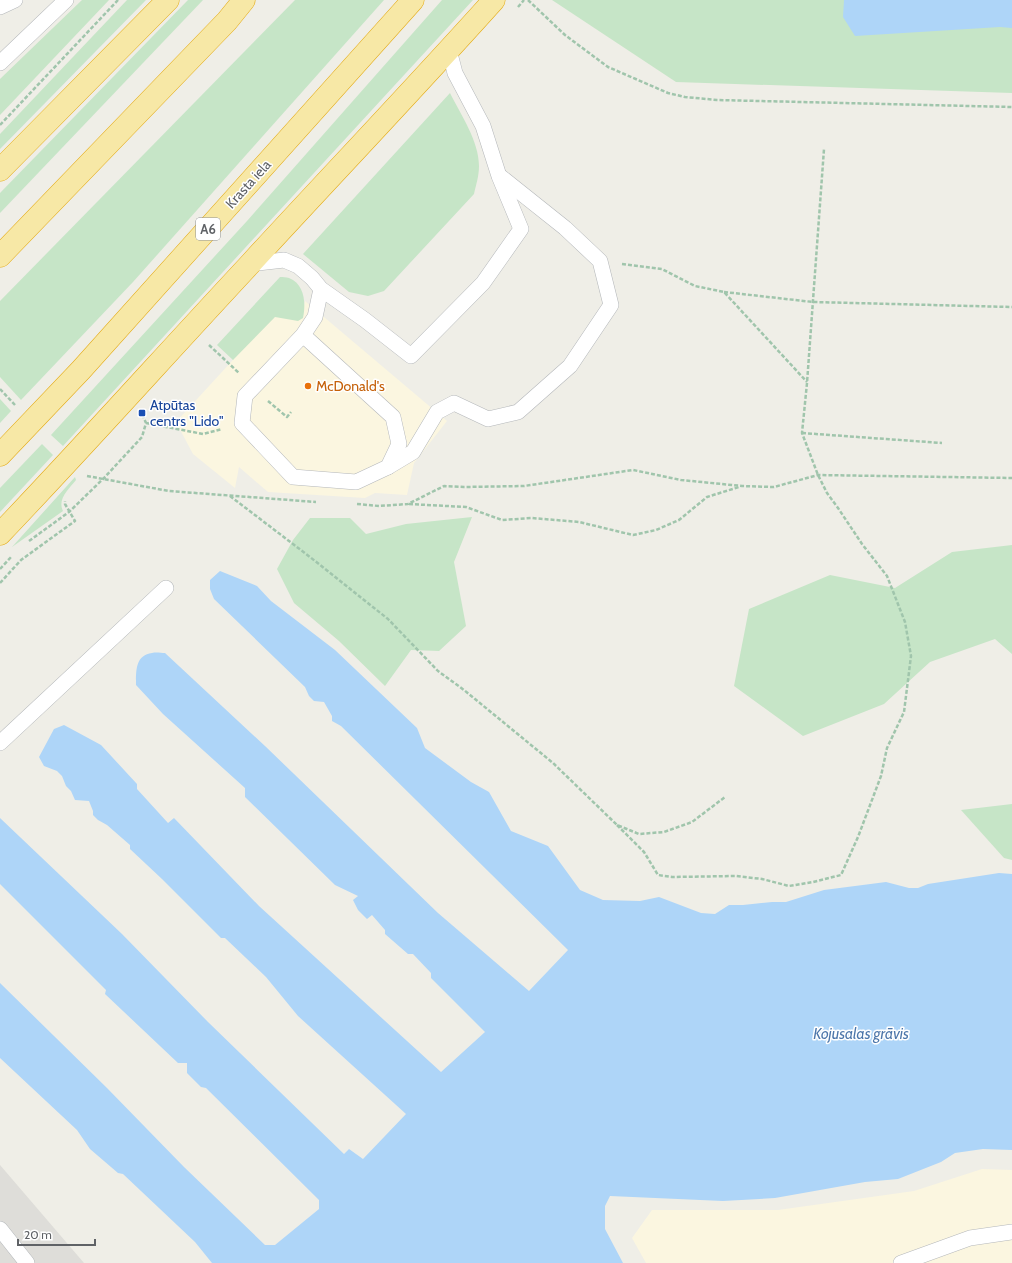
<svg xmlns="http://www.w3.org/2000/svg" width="1012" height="1263" viewBox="0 0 1012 1263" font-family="Cabin,sans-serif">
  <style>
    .commercial { fill: #fbf6e0 }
    .industrial { fill: #deddd9 }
    .green { fill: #c6e5c7 }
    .water { fill: #aed5f8 }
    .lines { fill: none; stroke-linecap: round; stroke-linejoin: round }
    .service-casing { stroke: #b4b7ba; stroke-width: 16 }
    .trunk-casing { stroke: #e4aa13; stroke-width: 23 }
    .path { stroke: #a0c5ac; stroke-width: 2.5; stroke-dasharray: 4 2; stroke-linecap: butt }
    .service { stroke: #fff; stroke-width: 15 }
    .trunk { stroke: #f7e8a6; stroke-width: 22 }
    .food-dot { fill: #e8710a; stroke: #fff; stroke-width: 1.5 }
    .transit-dot { fill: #1a4fb4; stroke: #fff; stroke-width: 1.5 }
    .labels { text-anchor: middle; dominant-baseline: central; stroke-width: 3; stroke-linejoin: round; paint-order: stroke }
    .shield { fill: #fff; stroke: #8f9194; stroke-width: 1 }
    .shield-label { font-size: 13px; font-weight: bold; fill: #5f6266 }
    .street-label { font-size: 14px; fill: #5f6266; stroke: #fff }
    .food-label { font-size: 14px; fill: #c56008; stroke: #fff; text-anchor: start }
    .transit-label { font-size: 14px; fill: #164399; stroke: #fff; text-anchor: start }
    .water-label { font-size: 15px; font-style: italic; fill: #4c76aa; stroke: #fff }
  </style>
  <rect width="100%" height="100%" fill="#efeee7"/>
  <g class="commercial">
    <path d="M305,301L447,421L414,463L407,495L375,493L365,498L268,492L239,467L235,488L193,454L176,422L274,315L301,319Z"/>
    <path d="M982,1169L1012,1170V1263H646L632,1238L652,1210H778L914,1191Z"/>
  </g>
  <path class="industrial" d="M0,1165L84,1263H0Z"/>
  <g class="green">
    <path d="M82,0H109L0,115V79Z"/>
    <path d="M127,0H146L0,149V134Z"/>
    <path d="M188,0H203L0,213V193Z"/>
    <path d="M295,0H384L133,282L21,400L0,377V301Z"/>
    <path d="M442,0H473L63,446L51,435L247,221Z"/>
    <path d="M552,0H1012V93L676,82Z"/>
    <path d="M450,93C461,115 479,141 479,166C479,176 476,185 474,194L384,291L368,296L349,292L303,254Z"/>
    <path d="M280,277C283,277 286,277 289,278C305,284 306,304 303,318L298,321L275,317L233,360L217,345Z"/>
    <path d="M0,399L11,411L0,423Z"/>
    <path d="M42,444L53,455L0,512V488Z"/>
    <path d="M75,477L76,480C69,489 57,499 63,511L12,547Z"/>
    <path d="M472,517L454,562L466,626L439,651L411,650L385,686L339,641L294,603L277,569L293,540L310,518H350L366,534L406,524Z"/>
    <path d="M1012,545V654L995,639L930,662L884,704L803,736L734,686L749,609L830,575L895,588L952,552Z"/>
    <path d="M1012,804V860L1004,858L961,810Z"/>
  </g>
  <g class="water">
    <path d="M844,0H1012V28L1000,27L855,36L843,17Z"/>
    <path d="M220,571L257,586L271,601L335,650L417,728L425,748L471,782L489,792L511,831L548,846L580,890L603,900L640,901L659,897L701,913L715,914L729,905H743L772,902H786L824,890L886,882L909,888H918L928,884L999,873L1012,874V1150L983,1149L955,1153L941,1162L898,1179L865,1182L775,1198L723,1201L610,1196L605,1206V1229L623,1263H212L195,1242L123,1174L118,1173L90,1149L77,1130L0,1058V983L107,1088L184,1167L265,1245H275L319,1209V1200L206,1088L201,1087L187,1073V1063H178L105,994L106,990L0,884V818L122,934L208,1022L344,1154L349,1149L363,1159L406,1114L298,1016L266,977L225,938H221L162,879L130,849V845L107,825L98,820L93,815V811L89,801L75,800L71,791L66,786L62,776L57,771L44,766L39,757L54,729L64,725L101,745L137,784V789L168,823L174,818L259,906L441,1072L485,1032L431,978V973L413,954H408L385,934V930L372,915L367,919L358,910L353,900L358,896L335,885L245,797V788L163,714L136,685C136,672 135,655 152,653C156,652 161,653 165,653L265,746L438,913L529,991L568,950L341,726L332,721V716L324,702L314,701L309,696L305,687L214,599L210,589V580Z"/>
  </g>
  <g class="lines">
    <g class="service-casing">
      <g id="service">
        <path d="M0,7L15,0"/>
        <path d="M0,63L66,0"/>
        <path d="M250,264L284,260L298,266L312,278L321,289L365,320L411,356L483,283L521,229L499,176L483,126L455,73L449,50"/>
        <path d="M303,335L393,417L399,444L388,467L356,482L293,477L242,423L245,396L303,335L315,317L321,289"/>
        <path d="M388,467L413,452L437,412L454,403L488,419L518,412L570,366L611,305L600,261L565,228L501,177"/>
        <path d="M0,743L166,588"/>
        <path d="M0,1229L27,1263"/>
        <path d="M901,1263L970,1238L1012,1232"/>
      </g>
    </g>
    <g class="trunk-casing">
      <g id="trunk">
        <path d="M0,170L168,0"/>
        <path d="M0,256L227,21L244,0"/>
        <path d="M0,455L81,370L413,0"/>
        <path d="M0,534C85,445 167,353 251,263C332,175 414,89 494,0"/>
      </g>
    </g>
    <g class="path">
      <path d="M528,0L565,35L608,67L668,93L685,97L717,100L1012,107"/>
      <path d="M518,7L524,0"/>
      <path d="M0,125L118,0"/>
      <path d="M622,264L662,269L695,286L724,292L807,382"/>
      <path d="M724,292L813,302L1012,307"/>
      <path d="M209,345L239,373"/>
      <path d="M0,389L15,405"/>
      <path d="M268,401L287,417L291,412"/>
      <path d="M146,423L203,434L222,429"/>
      <path d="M802,433L942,443"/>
      <path d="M87,476L169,491L316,502"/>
      <path d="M230,496L310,557L388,619L438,671L464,690L553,763L617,825L639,834L664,832L692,822L725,797"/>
      <path d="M357,504L379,506L408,504L444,486L464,487L524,486L633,470L681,480L742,486L774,487L818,475L1012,478"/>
      <path d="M409,504L466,507L502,520L532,518L579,522L633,535L656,530L679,520L707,497L739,487"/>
      <path d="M29,541L69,512L104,478L142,437L146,423L143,416"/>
      <path d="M0,569L12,556"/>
      <path d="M0,583L21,560L75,521L65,504V501"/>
      <path d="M617,825L644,852L658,875L672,877L736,876L762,879L789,886L813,882L841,875L858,837L881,776L887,748L904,712L911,656L905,622L887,576L862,544L838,508L827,493L818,475L802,433L807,383L824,149"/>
    </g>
    <use href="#service" class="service"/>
    <use href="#trunk" class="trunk"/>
  </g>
  <circle class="food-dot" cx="308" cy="386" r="4"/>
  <rect class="transit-dot" x="138" y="409" width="8" height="8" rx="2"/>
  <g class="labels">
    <rect class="shield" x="196" y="218" width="24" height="22" rx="3"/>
    <g class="shield-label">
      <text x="208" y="229">A6</text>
    </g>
    <g class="street-label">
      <text transform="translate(248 184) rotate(-48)">Krasta iela</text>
    </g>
    <g class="food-label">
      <text x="316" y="386">McDonald's</text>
    </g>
    <g class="transit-label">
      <text x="150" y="405">Atpūtas<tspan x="150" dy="16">centrs "Lido"</tspan></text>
    </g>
    <g class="water-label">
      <text x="861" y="1034">Kojusalas grāvis</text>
    </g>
  </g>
  <path d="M18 1239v6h77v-6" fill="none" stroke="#5f6266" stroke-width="2"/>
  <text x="24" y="1239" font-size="12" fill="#5f6266" stroke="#ffffff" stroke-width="3" paint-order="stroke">20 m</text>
</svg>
